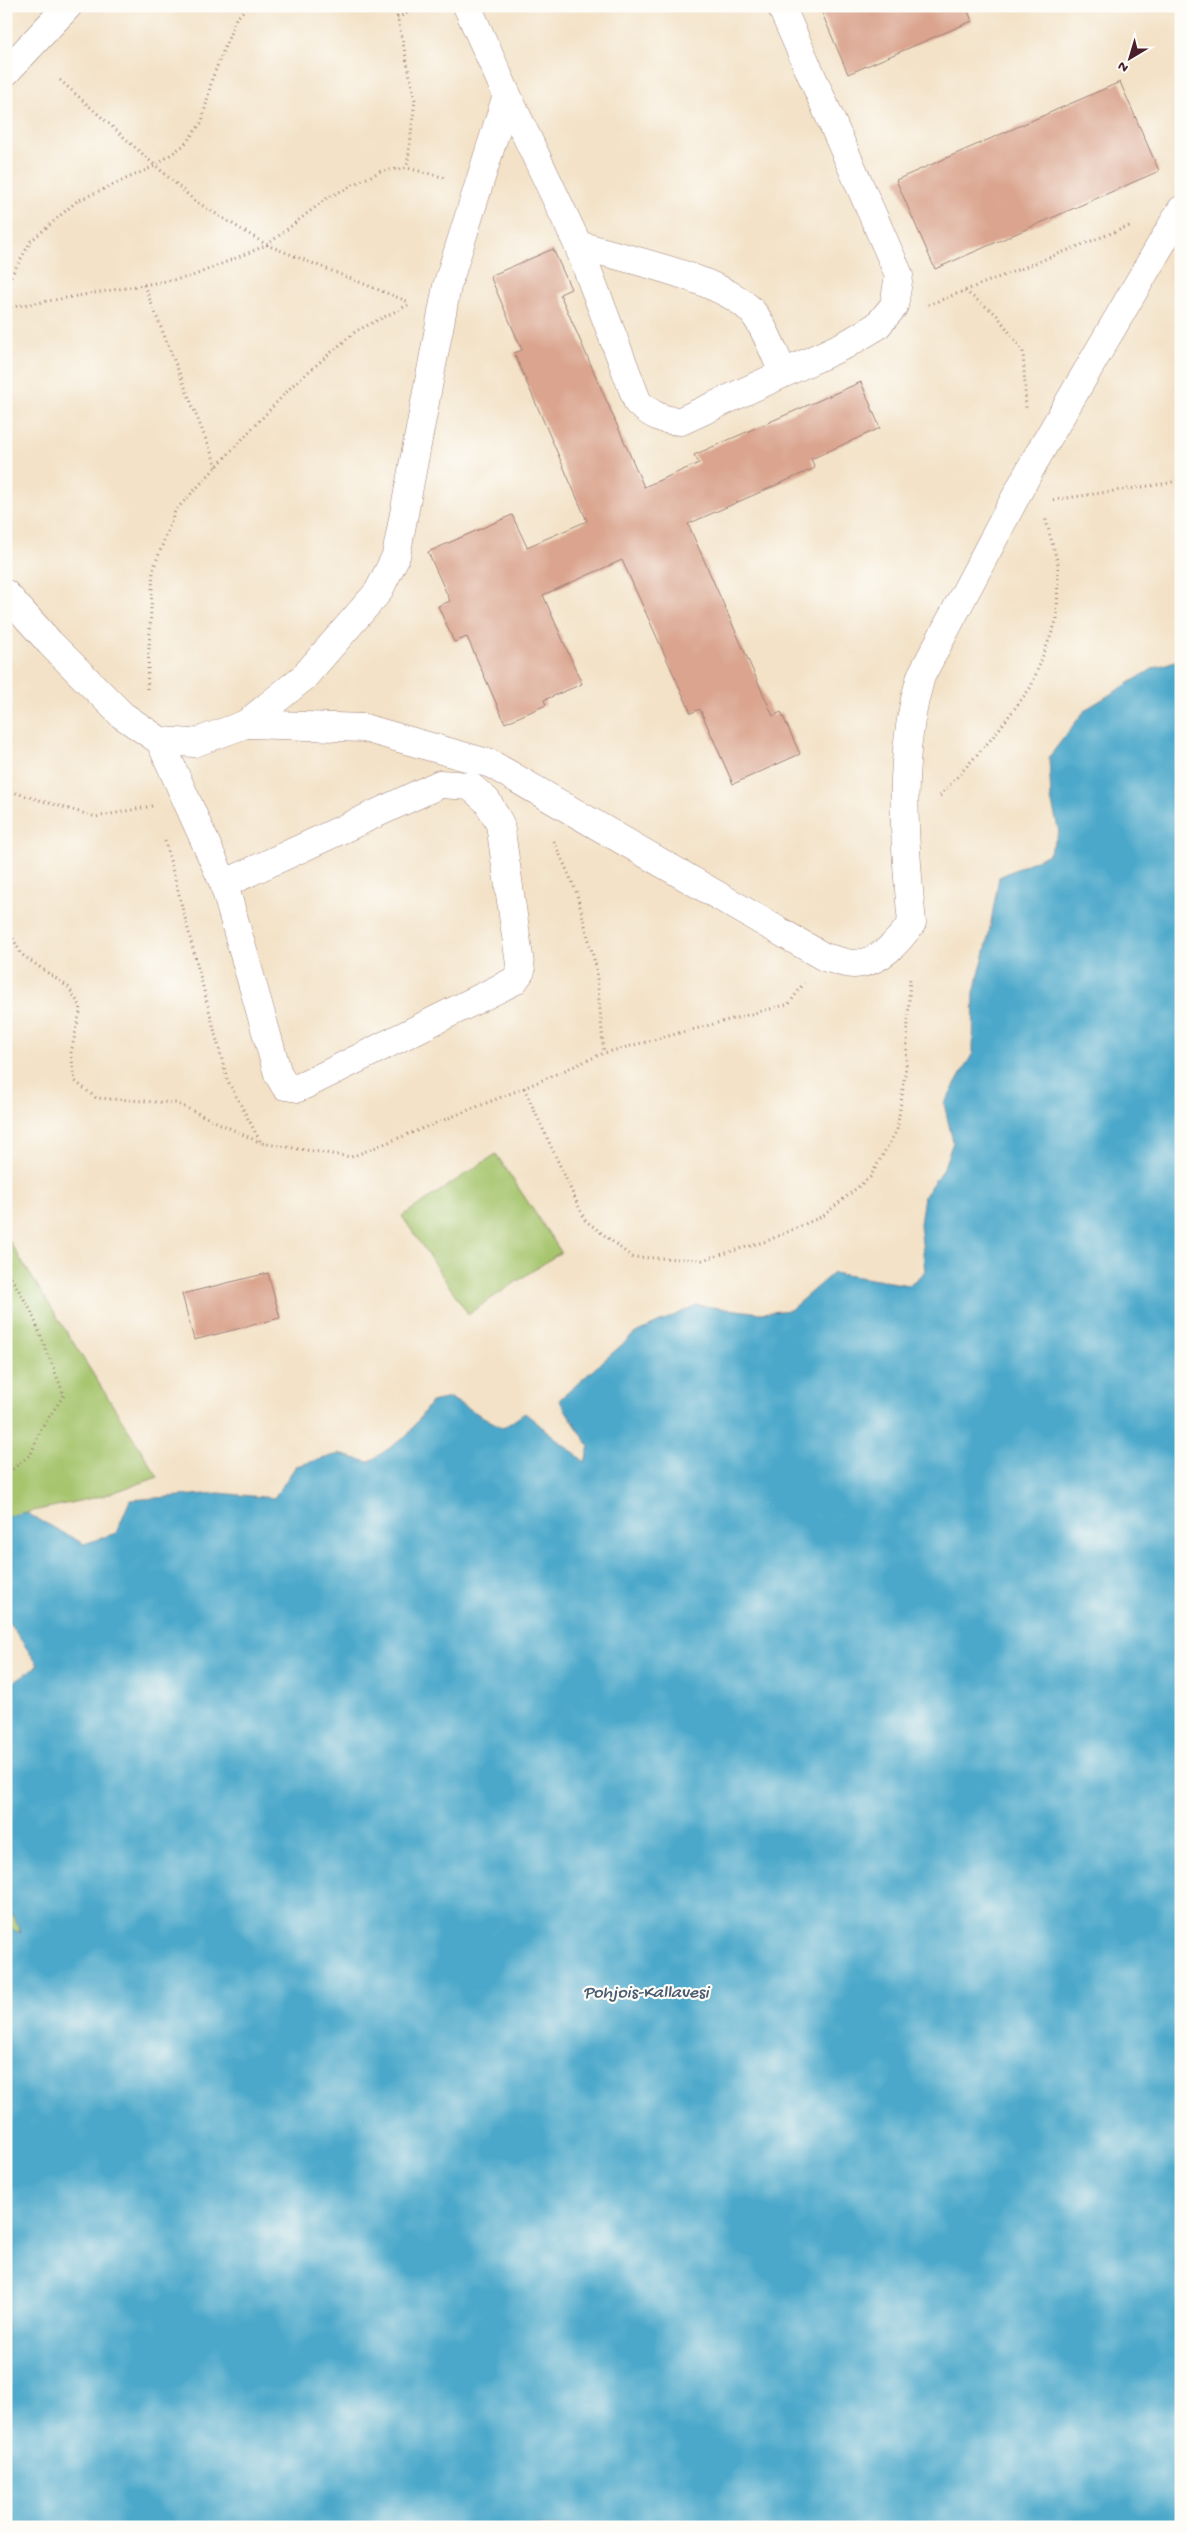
<svg xmlns="http://www.w3.org/2000/svg" width="1187" height="2533" viewBox="0 0 1187 2533" font-family="'Gochi Hand',sans-serif">
  <style>
    .green { fill: #a6c56d; stroke: #78724c }
    .water { fill: #4ca8ca; stroke: #4b647a }
    .building { fill: #daa48e }
    .lines { fill: none; stroke-linecap: round; stroke-linejoin: round }
    .minor-casing { stroke: #9e8079; stroke-width: 29 }
    .major-casing { stroke: #9e8079; stroke-width: 29 }
    .path { stroke: #9e8079; stroke-width: 3; stroke-dasharray: 1 4; stroke-linecap: butt }
    .minor { stroke: #fff; stroke-width: 28 }
    .major { stroke: #fff; stroke-width: 28 }
    .labels { text-anchor: middle; dominant-baseline: central; stroke-width: 4.5; stroke-linejoin: round; paint-order: stroke }
    .water-label { font-size: 18px; font-style: italic; fill: #4b5d73; stroke: #fdfcf7 }
  </style>
  <rect width="100%" height="100%" fill="#fdfcf7"/>
  <filter id="ink" filterUnits="userSpaceOnUse"><feTurbulence type="fractalNoise" baseFrequency=".02" numOctaves="2"/><feDisplacementMap in="SourceGraphic" scale="10" xChannelSelector="R" yChannelSelector="G"/><feConvolveMatrix kernelMatrix="1 2 1 2 8 2 1 2 1" color-interpolation-filters="sRGB"/></filter>
  <filter id="wash" filterUnits="userSpaceOnUse"><feTurbulence type="fractalNoise" baseFrequency=".0096" numOctaves="4" result="noise"/><feDisplacementMap in="SourceGraphic" scale="20" xChannelSelector="R" yChannelSelector="G"/><feGaussianBlur stdDeviation="1.12" result="paint"/><feColorMatrix in="noise" values="0 0 0 0 0 0 0 0 0 0 0 0 0 0 0 0 0 1.4 0 .05"/><feComposite in="paint" operator="in"/></filter>
  <g filter="url(#wash)">
    <rect width="100%" height="100%" fill="#f3e2c7"/>
    <g class="green">
      <path d="M496,1154L561,1252L468,1314L402,1216Z"/>
      <path d="M6,1236L158,1477L106,1495L6,1517Z"/>
      <path d="M6,1902L8,1903L21,1934L6,1927Z"/>
    </g>
    <path class="water" d="M1181,659V2527H6V1927L21,1933L6,1902V1687L38,1665L6,1618V1517L25,1512L84,1544L116,1533L130,1500L219,1493L274,1498L296,1466L339,1454L369,1462L407,1436L431,1402L450,1398L503,1428L525,1413L585,1462L589,1446L559,1400L634,1334L697,1305L761,1313L790,1310L833,1273L909,1285L925,1272L920,1224L924,1196L944,1167L953,1142L944,1104L973,1053L974,993L987,944L999,877L1049,854L1059,832L1051,799L1049,757L1086,709L1154,668Z"/>
    <g id="blocks">
      <g class="building">
        <path d="M819,6H966L972,21L848,74Z"/>
        <path d="M1120,82L1159,171L935,269L896,180Z"/>
        <path d="M553,249L571,289L560,294L644,487L699,463L694,455L861,382L880,428L811,459L815,468L688,524L773,716L781,712L800,754L733,784L700,709L691,713L622,560L543,595L582,684L544,700L546,705L505,723L467,637L454,642L438,606L450,601L428,552L512,515L527,547L587,521L514,353L522,350L490,276Z"/>
        <path d="M268,1273L280,1318L194,1340L182,1294Z"/>
      </g>
    </g>
  </g>
  <g filter="url(#ink)">
    <use href="#blocks" fill-opacity="0" stroke="#9e8079" stroke-width="1"/>
    <g class="lines">
      <g class="minor-casing">
        <g id="minor">
          <path d="M507,95L578,245L638,403C652,415 663,421 681,421L847,344L877,326L894,306L899,275L781,6"/>
          <path d="M578,245C622,258 734,280 757,318C768,335 775,355 783,373"/>
          <path d="M6,594L50,643L122,715L160,741L194,743L246,724L304,677L378,592L396,556L447,286L507,95L467,6"/>
          <path d="M246,724L364,728L491,764L824,957C833,959 845,964 854,964C880,963 898,942 912,923C904,841 897,757 921,676L1034,462L1181,210"/>
          <path d="M160,741L224,884L278,1074L285,1086L298,1088L309,1083L514,981L521,971L500,824L487,801L470,786L440,784L224,884"/>
        </g>
      </g>
      <g class="major-casing">
        <path id="major" d="M6,72L68,6"/>
      </g>
      <g class="path">
        <path d="M395,6L415,100L407,168"/>
        <path d="M397,18L422,6"/>
        <path d="M60,80L195,201L267,245L409,302"/>
        <path d="M6,285L31,241L77,201L155,166L184,145L202,122L212,79L236,19L248,6"/>
        <path d="M144,285L217,467"/>
        <path d="M965,291L996,314L1023,351L1026,408"/>
        <path d="M928,305L1132,225"/>
        <path d="M6,308L190,277L267,245L327,198L381,171L407,168L446,178"/>
        <path d="M1053,500L1169,483L1181,479"/>
        <path d="M147,689L153,570L175,511L293,385L356,331L408,305"/>
        <path d="M6,790L96,817L152,806"/>
        <path d="M940,796L993,737L1031,687L1057,619L1058,564L1045,517"/>
        <path d="M165,841L227,1079L261,1143L351,1157L524,1088L604,1053L789,1004L804,983"/>
        <path d="M554,841L576,891L596,967L604,1053"/>
        <path d="M6,925L21,954L68,987L81,1007L71,1053L75,1081L96,1098L176,1103L261,1143"/>
        <path d="M524,1088L585,1220L632,1257L702,1260L767,1241L823,1216L870,1177L897,1130L906,1067L910,976"/>
        <path d="M6,1269L31,1311L64,1395L41,1429L31,1454L6,1475"/>
      </g>
      <use href="#minor" class="minor"/>
      <use href="#major" class="major"/>
    </g>
  </g>
  <g class="labels">
    <g class="water-label">
      <text x="646" y="1993">Pohjois-Kallavesi</text>
    </g>
  </g>
  <rect width="1187" height="2533" fill="none" stroke="#fdfcf7" stroke-width="25"/>
  <g transform="translate(1130 58) rotate(218)" stroke="#fdfcf7" stroke-width="4" paint-order="stroke">
  <path d="M0-4L9 19L0 12L-9 19Z" fill="#4a1f2b"/>
  <text y="-8" font-size="14" font-weight="bold" text-anchor="middle" fill="#4a1f2b">N</text>
  </g>
</svg>
